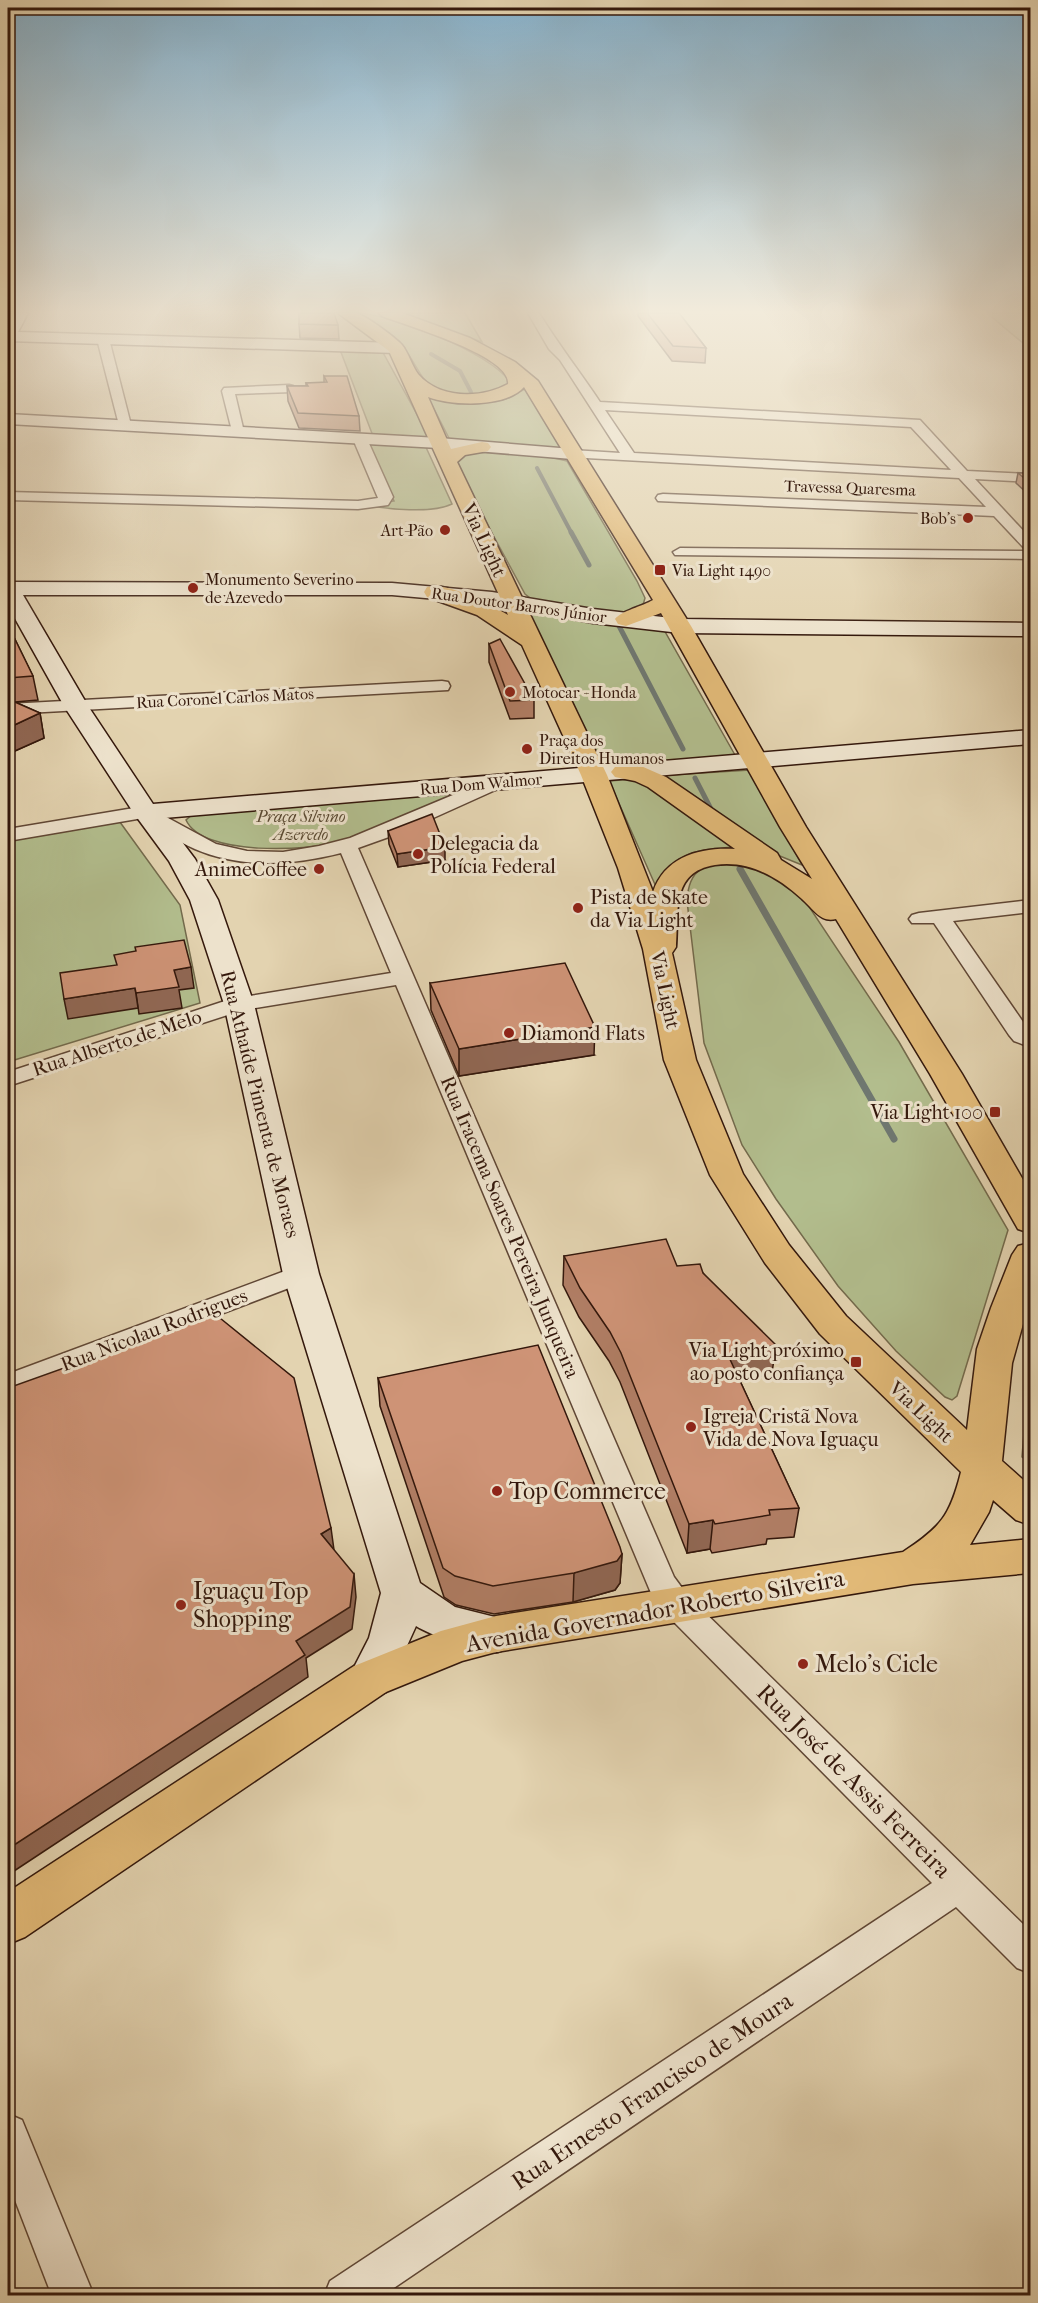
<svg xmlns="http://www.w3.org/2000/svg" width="1038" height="2303" viewBox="0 0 1038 2303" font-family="'IM FELL French Canon',serif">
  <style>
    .green { fill: #b2bd8d; stroke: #736a4c; stroke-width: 1.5 }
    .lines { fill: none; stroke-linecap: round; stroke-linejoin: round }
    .stream-far2 { stroke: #6f7770; stroke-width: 4 }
    .stream-far1 { stroke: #6f7770; stroke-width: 5 }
    .stream { stroke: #6f7770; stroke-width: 7 }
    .street-casing { stroke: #604735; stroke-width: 3 }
    .secondary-casing { stroke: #34180c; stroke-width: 3 }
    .primary-casing { stroke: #34180c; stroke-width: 3 }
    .street { fill: #ede2cc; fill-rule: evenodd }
    .secondary { fill: #ede2cc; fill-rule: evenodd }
    .primary { fill: #e2ba78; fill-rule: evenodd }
    .wall { fill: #b17e65; stroke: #34180c; stroke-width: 1.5 }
    .shaded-wall { fill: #906753; stroke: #34180c; stroke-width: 1.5 }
    .building { fill: #ce9376; stroke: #34180c; stroke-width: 1.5 }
    .poi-dot { fill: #8f2418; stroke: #ede2cc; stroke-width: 2 }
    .labels { text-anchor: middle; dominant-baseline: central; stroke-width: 6; stroke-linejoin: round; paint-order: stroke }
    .far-street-label { font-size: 16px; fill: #34180c; stroke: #ede2cc }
    .far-poi-label { font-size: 16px; fill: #34180c; stroke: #ede2cc; text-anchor: start }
    .far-park-label { font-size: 16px; font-style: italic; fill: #5a4a33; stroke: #ede2cc }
    .street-label { font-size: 20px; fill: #34180c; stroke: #ede2cc }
    .poi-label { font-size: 20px; fill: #34180c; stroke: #ede2cc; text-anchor: start }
    .near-poi-label { font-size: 24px; fill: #34180c; stroke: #ede2cc; text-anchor: start }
    .near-street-label { font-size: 24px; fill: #34180c; stroke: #ede2cc }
  </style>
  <rect width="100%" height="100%" fill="#e3d3b0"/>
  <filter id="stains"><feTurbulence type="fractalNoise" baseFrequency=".00333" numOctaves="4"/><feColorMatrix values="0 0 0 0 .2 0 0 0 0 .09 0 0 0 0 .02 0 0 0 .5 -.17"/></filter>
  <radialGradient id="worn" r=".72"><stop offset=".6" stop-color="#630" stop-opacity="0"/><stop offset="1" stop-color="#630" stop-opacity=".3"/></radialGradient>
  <g class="green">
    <path d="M356,313C390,313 491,353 510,382C494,396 449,402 431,387C418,376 414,357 401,346C388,333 371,324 356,313Z"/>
    <path d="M398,313H465L482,342Z"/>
    <path d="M987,313H1030V349Z"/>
    <path d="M339,347L381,349L431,440L373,436Z"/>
    <path d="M525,389L563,451L451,442L428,397L438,400L497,401L506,399Z"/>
    <path d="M364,441L424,443L452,504C432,514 387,509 365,505L394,501Z"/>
    <path d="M479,452L541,455L567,461L637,581L645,598L643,605L626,613H603L534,601L525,594L453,461L461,456Z"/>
    <path d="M525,609L664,630L735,755L600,767Z"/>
    <path d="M750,770L802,865L770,852L654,776Z"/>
    <path d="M633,779L648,786L736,847C702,849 669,851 657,889L609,781Z"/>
    <path d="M457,792C449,801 428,806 416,811C392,821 368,833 343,841C310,851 203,857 186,820L194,813Z"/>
    <path d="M117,818L180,905L200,1003L8,1062V839Z"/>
    <path d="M743,862L794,884L899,1042L1008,1230L957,1396L952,1400L945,1397L896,1351L838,1286L776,1199L742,1145L704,1043L687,901C689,862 710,865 743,862Z"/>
    <path d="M1030,1362V1463L1022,1457Z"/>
  </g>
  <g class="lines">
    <g class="stream-far2">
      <path d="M431,354L460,371L471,392"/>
      <path d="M537,468L572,534"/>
    </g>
    <g class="stream-far1">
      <path d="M571,532L589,565"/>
      <path d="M618,624L683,749"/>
      <path d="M695,778L712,811"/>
    </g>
    <path class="stream" d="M740,869L894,1139"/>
    <g class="street-casing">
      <g id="street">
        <path d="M528,313H539C558,344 580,372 600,402L920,420L967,471L1030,474V482L975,479L1030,538V550L1025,549L994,516L658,501L656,498L658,495L663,494L986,507L959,478L567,457L565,454L567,451L572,450L620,453L560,360L549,349ZM605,410L911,427L951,470L634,453Z"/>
        <path d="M103,336L109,339L131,425L130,428H120L119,425L97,339Z"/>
        <path d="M289,385L293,386L295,389L293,392L235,394L244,432L243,435H233L222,391L224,388Z"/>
        <path d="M360,435L367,439L393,497L388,505L358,509L8,500V492L358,501L378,498L353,439Z"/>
        <path d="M680,548L1030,551V559L675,555L673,552Z"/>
        <path d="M442,681L448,682L450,686L448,690L8,714V704Z"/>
        <path d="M496,777L502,779L505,783L502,787L400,833L358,848L674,1577L688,1596L1030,1931V1973L1017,1968L956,1907L382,2296H324L330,2281L932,1883L666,1614L651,1593L396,985L243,1010L8,1086V1072L231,999L391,973L341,853C294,865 241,869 195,849C176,841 160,828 143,818L8,841V829L146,806L216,844L247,851L283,852L319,846L350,838Z"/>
        <path d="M1030,900V912L953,921L1030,1032V1047L1014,1041L1009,1035L934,923H912L909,919L912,915L919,913Z"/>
        <path d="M301,1265L310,1268L314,1274L310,1280L8,1395V1374Z"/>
        <path d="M8,2114L22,2120L94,2296H52L8,2182Z"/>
      </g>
    </g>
    <g class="secondary-casing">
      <g id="secondary">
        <path d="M12,313H28L18,332L396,343L404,348L396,353L8,341V322Z"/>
        <path d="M8,414L439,438L572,449L578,450L581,454L578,458L572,459L439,448L8,424Z"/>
        <path d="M8,582L392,583L492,592L593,609L680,619L1030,623V636L680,633L593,623L492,604L392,595H23L88,706L153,804L1030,730V744L164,818L195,859L218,900L254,1004L319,1274L420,1583L455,1607L511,1621L518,1634L511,1647C507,1648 502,1651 498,1652C482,1654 430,1635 416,1626L386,1692L370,1698L354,1692L348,1679L369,1638L381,1593L283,1274L224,1004L190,900L169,861L133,812L64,706L8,606Z"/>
      </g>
    </g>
    <g class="primary-casing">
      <path id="primary" d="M338,313C344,313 352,312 357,313C367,317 395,337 402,345C409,354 412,366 418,374C439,399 481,399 508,384C512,356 405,325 382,316L379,313H402L470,338L515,362L538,381L691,626L806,827L962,1074L1030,1192V1233L1018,1229L930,1074L836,919C832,920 827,920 823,918C815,914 809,905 802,899C778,877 749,860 715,865C670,872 679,913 676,947L672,953L696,1060L743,1174L789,1245L846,1316L967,1430L977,1349L991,1308L1012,1255L1018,1246L1030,1243V1299L1012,1363L1002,1461L1030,1486V1525L1016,1520L993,1500L989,1512L970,1545L1030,1539V1573L913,1584L496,1652L462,1661L386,1692L25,1937L8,1944V1892L354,1666L441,1631L496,1616L903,1552C941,1527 950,1516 961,1472L820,1334L765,1263L710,1175L664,1060L643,949L618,868L581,775L522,645L477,615L427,597L424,592L427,587C448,582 490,604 508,615L389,351ZM524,387L653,600C643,606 621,611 615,619L618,624L626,626L661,613L780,827L812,879L781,860L777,853L666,777L641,766L624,764L615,767L611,772L615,777L635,781L648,787L735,849C701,847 665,856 653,892L607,775L457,462L465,455L488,451L491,447L488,443L482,442L451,449L428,397C453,406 505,408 524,387Z"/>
    </g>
    <use href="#street" class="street"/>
    <use href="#secondary" class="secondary"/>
    <use href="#primary" class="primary"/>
  </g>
  <g class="wall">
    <path d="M638,313H679L706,348L705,363L672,361L638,316Z"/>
    <path d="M299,324L338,325L339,339L300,338Z"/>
    <path d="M324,376L359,416L360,431L299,428L288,401L287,386H306V383H324Z"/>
    <path d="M1018,473H1030V496L1016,483Z"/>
    <path d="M8,625L33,676L38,700L15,702L40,713L44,738L8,754Z"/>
    <path d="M489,644L534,700V718L510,719L489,662Z"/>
    <path d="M388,831L445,860L398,867L389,844Z"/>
    <path d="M430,983L594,1055L459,1076L431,1010Z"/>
    <path d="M564,1256L677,1266L703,1273L772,1373L740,1381L799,1508L794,1537L767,1539L766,1544L712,1553L710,1549L687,1553L620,1382L609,1361L579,1317L563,1285Z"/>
    <path d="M378,1378L622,1554L620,1583L615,1590L573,1602L494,1614L456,1605L444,1597L380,1406Z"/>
  </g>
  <g class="shaded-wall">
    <path d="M40,713L44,738L8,754V728Z"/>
    <path d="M445,847V860L398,867L397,854Z"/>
    <path d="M191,967L194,988L179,990L182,1008L139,1014L136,993L174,970Z"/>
    <path d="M135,988L138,1008L68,1019L64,999Z"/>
    <path d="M595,1027L594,1055L459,1076V1049Z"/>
    <path d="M776,1345L772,1373L725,1384L728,1355Z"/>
    <path d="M713,1520L710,1549L687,1553L689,1524Z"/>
    <path d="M331,1528L334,1550L321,1534Z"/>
    <path d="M622,1554L620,1583L615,1590L573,1602L574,1573Z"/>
    <path d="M354,1574L356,1597L352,1629L306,1658L308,1677L8,1875V1849L296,1641Z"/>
  </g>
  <g class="building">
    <path d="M299,313H334L338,325L299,324Z"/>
    <path d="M647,313H679L706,348L673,346Z"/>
    <path d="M324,376H347L359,416L298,413L287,386H308L306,383L327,382Z"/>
    <path d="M1018,473H1030V483Z"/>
    <path d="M8,625L33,676L8,678Z"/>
    <path d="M500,639L534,700L510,701L489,644Z"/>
    <path d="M8,699L40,713L8,728Z"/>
    <path d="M432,814L445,847L397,854L388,831Z"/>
    <path d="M184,940L191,967L174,970L179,987L136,993L135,988L64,999L60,973L117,965L114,955L136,951L135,947Z"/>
    <path d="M565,963L595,1027L459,1049L430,983Z"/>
    <path d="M666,1239L677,1266L700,1264L703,1273L776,1345L728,1355L799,1508L769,1510L770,1515L715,1524L713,1520L689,1524L621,1353L610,1332L580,1288L564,1256Z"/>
    <path d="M215,1314L294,1378L331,1528L321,1534L354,1574L350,1607L296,1641L305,1655L8,1849V1388Z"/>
    <path d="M538,1345L620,1547L622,1554L617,1561L574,1573L493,1586L455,1576L443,1568L378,1378Z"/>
  </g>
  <linearGradient id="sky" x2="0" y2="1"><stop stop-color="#87b5d2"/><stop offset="0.49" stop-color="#f2ebdb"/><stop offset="1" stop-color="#f2ebdb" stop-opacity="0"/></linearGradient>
  <rect width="1038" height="636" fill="url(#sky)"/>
  <g class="poi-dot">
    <circle cx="968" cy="518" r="6"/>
    <circle cx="445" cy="530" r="6"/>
    <rect x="654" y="564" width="12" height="12" rx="3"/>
    <circle cx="193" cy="588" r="6"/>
    <circle cx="510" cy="692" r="6"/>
    <circle cx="527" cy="749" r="6"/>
    <circle cx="418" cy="854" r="6"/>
    <circle cx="319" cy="869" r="6"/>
    <circle cx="578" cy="908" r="6"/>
    <circle cx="509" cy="1033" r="6"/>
    <rect x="989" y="1106" width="12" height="12" rx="3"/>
    <rect x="850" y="1356" width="12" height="12" rx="3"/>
    <circle cx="691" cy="1427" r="6"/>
    <circle cx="497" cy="1491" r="6"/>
    <circle cx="181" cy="1605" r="6"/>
    <circle cx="803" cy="1664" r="6"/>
  </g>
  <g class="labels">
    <g class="far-street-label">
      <text transform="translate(850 488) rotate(2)">Travessa Quaresma</text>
      <text transform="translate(519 605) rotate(8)">Rua Doutor Barros Júnior</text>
      <text transform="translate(225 698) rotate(-3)">Rua Coronel Carlos Matos</text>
      <text transform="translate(481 784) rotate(-5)">Rua Dom Walmor</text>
    </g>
    <g class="far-poi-label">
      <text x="956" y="518" text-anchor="end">Bob's</text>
      <text x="433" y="530" text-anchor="end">Art-Pão</text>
      <text x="672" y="570">Via Light 1490</text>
      <text x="205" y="579">Monumento Severino<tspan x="205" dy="18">de Azevedo</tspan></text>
      <text x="522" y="692">Motocar - Honda</text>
      <text x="539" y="740">Praça dos<tspan x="539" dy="18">Direitos Humanos</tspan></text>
    </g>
    <g class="far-park-label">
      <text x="301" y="816">Praça Silvino<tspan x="301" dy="18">Azeredo</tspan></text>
    </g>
    <g class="street-label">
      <text transform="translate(484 540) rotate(65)">Via Light</text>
      <text transform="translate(665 990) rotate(78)">Via Light</text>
      <text transform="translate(117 1043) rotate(-18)">Rua Alberto de Melo</text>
      <text transform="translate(260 1104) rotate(76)">Rua Athaíde Pimenta de Moraes</text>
      <text transform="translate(510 1227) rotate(67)">Rua Iracema Soares Pereira Junqueira</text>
      <text transform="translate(154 1330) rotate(-21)">Rua Nicolau Rodrigues</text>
      <text transform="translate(921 1412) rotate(43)">Via Light</text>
    </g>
    <g class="poi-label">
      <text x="430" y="843">Delegacia da<tspan x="430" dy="23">Polícia Federal</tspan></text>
      <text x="307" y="869" text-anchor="end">AnimeCoffee</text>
      <text x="590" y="897">Pista de Skate<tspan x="590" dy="23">da Via Light</tspan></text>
      <text x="521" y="1033">Diamond Flats</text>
      <text x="983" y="1112" text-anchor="end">Via Light 100</text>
      <text x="844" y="1350" text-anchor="end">Via Light próximo<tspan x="844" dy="23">ao posto confiança</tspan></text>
      <text x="703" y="1416">Igreja Cristã Nova<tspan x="703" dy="23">Vida de Nova Iguaçu</tspan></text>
    </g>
    <g class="near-poi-label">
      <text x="509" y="1491">Top Commerce</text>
      <text x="193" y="1591">Iguaçu Top<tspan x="193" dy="28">Shopping</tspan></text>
      <text x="815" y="1664">Melo's Cicle</text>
    </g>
    <g class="near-street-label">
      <text transform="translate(655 1611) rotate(-10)">Avenida Governador Roberto Silveira</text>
      <text transform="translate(854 1781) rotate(45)">Rua José de Assis Ferreira</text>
      <text transform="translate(652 2091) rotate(-34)">Rua Ernesto Francisco de Moura</text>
    </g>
  </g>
  <rect width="1038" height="2303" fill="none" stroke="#e3d3b0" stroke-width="30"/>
  <rect x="9" y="9" width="1020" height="2285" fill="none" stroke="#34180c" stroke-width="3"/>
  <rect x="15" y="15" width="1008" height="2273" fill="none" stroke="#34180c" stroke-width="1.5"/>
  <rect width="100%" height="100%" filter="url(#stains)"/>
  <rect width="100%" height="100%" fill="url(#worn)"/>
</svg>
